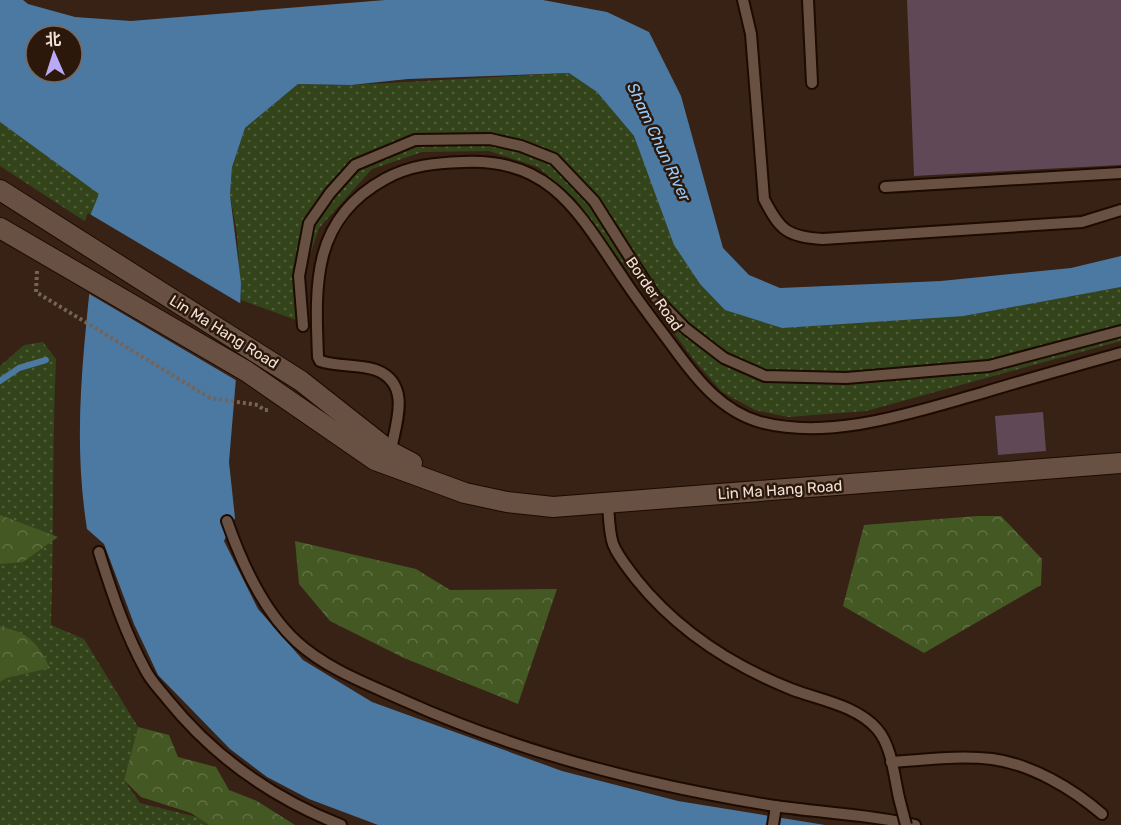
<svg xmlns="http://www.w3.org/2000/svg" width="1121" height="825" viewBox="0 0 1121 825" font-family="Rubik,'Noto Sans SC',sans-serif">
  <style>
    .grass { fill: url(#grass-dots) }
    .forest { fill: url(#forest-crowns) }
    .water { fill: #4b79a2; fill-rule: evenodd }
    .pier { fill: #372215 }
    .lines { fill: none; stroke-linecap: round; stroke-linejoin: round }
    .stream { stroke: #4b79a2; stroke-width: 6 }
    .building { fill: #604856 }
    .lane-casing { stroke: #1d0a01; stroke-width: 14 }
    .street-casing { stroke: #1d0a01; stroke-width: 22 }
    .path { stroke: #766357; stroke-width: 4; stroke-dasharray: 3 3; stroke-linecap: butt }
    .lane { stroke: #685042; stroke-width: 10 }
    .street { stroke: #685042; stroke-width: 20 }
    .lane-bridge-casing { stroke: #1d0a01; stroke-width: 14; stroke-linecap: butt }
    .lane-bridge { stroke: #685042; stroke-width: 10 }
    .labels { text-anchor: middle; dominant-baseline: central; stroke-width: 5; stroke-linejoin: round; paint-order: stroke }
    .street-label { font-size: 15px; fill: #f0e1d9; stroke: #2c180b }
    .water-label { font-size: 16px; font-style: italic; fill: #97cdfe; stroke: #2c180b }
  </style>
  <defs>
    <pattern id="grass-dots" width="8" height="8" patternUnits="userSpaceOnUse" patternTransform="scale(1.5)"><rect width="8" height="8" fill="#33441a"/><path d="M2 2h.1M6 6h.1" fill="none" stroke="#515f3b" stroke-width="1.8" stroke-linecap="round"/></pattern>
    <pattern id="forest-crowns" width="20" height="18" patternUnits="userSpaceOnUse" patternTransform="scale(1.5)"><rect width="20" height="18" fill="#445823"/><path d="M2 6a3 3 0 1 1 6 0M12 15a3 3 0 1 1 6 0" fill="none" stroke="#5f7042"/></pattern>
  </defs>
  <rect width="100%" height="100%" fill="#372215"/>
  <g class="grass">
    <path d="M569,73L597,92L634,136L676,247L700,284L964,316L1121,287V341L866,411L788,417L755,410L722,392L694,360L575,199L538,167L489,151L422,152L372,169L319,228L305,270L307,324L241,300L237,234L230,195L232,166L245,128L298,84L351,85Z"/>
    <path d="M0,122L100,194L89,224L0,166Z"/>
    <path d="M43,342L56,359C52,448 54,536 51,625L84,639L138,727L124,780L140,803L197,817L209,825H0V366L24,345Z"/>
  </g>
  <g class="forest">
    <path d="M0,515L58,537L23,562L0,564Z"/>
    <path d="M977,516H1001L1042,559L1041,585L924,653L843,606L864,525Z"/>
    <path d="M295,541L416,569L450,590L557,589L518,704L404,658L330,621L299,584Z"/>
    <path d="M0,627C27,631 38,643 50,668L6,678L0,682Z"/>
    <path d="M138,727L169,735L178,757L216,767L229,790L257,801L295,825H209L191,813L141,797L124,780Z"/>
  </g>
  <path class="water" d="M0,0H23L28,4L75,17L131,21L385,0H543L607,12L649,32L681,96L723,248L749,275L780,288L941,281L1071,268L1121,256V287L964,316L782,328L725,310L700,284L674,245L634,136L597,92L569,73L408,79L351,85L298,84L245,128L232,167L230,195L241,283L239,342L229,462L235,518L224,541L258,609L303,660L372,702L562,771L678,801L825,825H378L309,799L267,777L230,749L158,675L134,624L104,544L87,529C72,434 84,350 93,256L80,240L99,194L0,122ZM36,36H72V72H36Z"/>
  <path class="pier" d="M88,213L243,305L239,382L86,292L90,257L77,240Z"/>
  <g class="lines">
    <path class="stream" d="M0,381L19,368L46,360"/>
  </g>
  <g class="building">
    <path d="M907,0H1121V165L914,176Z"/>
    <path d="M1043,412L1046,451L998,455L995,416Z"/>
  </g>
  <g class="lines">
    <g class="lane-casing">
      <g id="lane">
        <path d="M743,0L751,34L764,199C780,230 787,237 823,239L1082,222L1121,210"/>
        <path d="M808,0L812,83"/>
        <path d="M885,187L1121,173"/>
        <path d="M303,326L299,276L309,223L330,193L355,165L415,140L490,139L521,146L554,159L594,201L655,297L685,328L724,358L765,376L846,378L989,366L1121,331"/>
        <path d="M390,454C395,426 413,384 376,370C359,364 338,367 320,361L318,357C315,283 312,219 385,179C410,165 436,163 463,162C553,157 581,217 625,281C641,305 659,328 676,351C698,381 722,411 760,422C831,441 914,412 982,393C1028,379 1075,366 1121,353"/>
        <path d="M608,504C609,517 609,532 613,544C618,557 628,568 636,579C676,629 731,665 791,689C819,700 856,705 877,729C892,746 894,776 899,798"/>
        <path d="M227,521C242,564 263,611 297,642C328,670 368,684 405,701C521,753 649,786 775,806C822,813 868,814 915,825"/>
        <path d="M99,552C112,593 125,633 146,671C151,681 161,691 168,700C214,757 273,798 341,825"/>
        <path d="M891,762C924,760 959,755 992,759C1031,764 1073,789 1102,814"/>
        <path d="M773,825L776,806"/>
      </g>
    </g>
    <g class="street-casing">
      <g id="street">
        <path d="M0,190L301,381L391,452L412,463"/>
        <path d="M0,228L246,371L375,460L465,493L507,502L553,507L1121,463"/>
      </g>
    </g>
    <path class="path" d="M37,271L36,292L210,398L258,405L264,410H270"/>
    <use href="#lane" class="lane"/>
    <use href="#street" class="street"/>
    <g class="lane-bridge-casing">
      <path id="lane-bridge" d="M899,798L906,825"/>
    </g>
    <use href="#lane-bridge" class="lane-bridge"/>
  </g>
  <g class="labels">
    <g class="street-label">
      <text transform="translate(654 294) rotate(55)">Border Road</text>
      <text transform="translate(224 332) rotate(32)">Lin Ma Hang Road</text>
      <text transform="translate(780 490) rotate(-4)">Lin Ma Hang Road</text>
    </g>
    <g class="water-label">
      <text transform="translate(659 142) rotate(65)">Sham Chun River</text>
    </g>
  </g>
  <g transform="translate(54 54) rotate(357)"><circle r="28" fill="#2c180b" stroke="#7a685d" stroke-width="1.5"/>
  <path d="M0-4.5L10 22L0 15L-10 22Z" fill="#baaaf6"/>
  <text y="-9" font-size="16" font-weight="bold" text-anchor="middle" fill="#f0e1d9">北</text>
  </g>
</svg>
